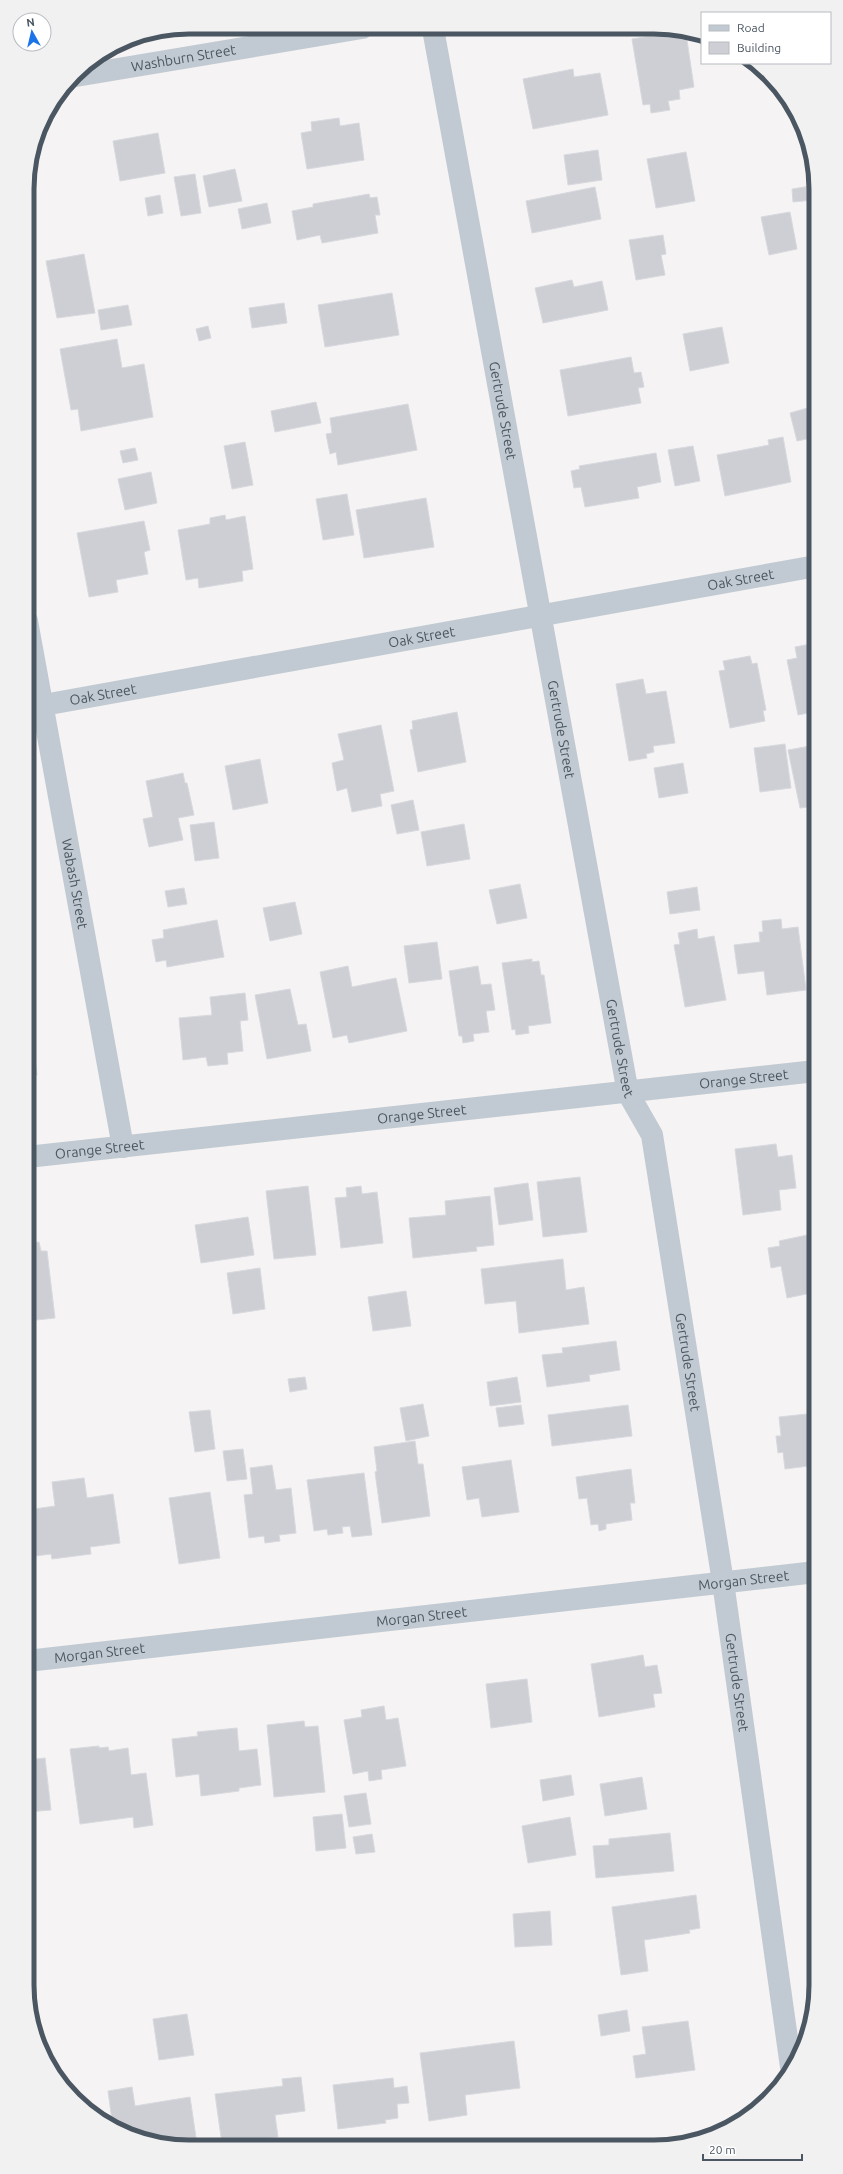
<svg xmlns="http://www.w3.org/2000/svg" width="843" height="2174" viewBox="0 0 843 2174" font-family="Ubuntu,sans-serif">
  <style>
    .building { fill: #cdcfd5; stroke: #d7d9de }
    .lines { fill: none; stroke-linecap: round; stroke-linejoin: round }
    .minor { stroke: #c1cad2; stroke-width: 22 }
    .labels { text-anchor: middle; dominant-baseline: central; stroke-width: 3; stroke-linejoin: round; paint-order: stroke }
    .street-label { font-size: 14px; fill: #4a5661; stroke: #fff }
    .rim { fill: none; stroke: #4a5661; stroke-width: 5 }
  </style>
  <rect width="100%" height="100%" fill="#f5f3f3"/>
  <g class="building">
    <path d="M670,33L671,37L686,34L694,87L679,90L680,99L668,101L670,110L651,113L650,104L643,105L632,39Z"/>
    <path d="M573,69L574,77L600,73L608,115L533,129L523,79Z"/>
    <path d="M339,118L340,126L359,123L364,160L307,169L301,133L312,131L311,122Z"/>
    <path d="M158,133L165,173L120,181L113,141Z"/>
    <path d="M598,150L602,180L568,185L564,155Z"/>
    <path d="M686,152L695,201L656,208L647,159Z"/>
    <path d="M235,169L242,201L209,207L203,176Z"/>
    <path d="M195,174L201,213L181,216L174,177Z"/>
    <path d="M811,186L813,200L793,202L792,189Z"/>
    <path d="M595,187L601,219L532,233L526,201Z"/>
    <path d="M369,194L370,198L377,197L380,215H375L378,233L322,243L320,235L297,240L292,211L313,207V204Z"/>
    <path d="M160,195L163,213L148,216L145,198Z"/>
    <path d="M267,203L271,223L242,229L238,209Z"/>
    <path d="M790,212L797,249L769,255L761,217Z"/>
    <path d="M663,235L666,254L661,255L665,275L636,280L629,240Z"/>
    <path d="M84,254L95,313L57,318L46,261Z"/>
    <path d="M572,280L574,287L602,281L608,310L543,323L535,288Z"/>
    <path d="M392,293L399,335L325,347L318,305Z"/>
    <path d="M284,303L287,323L252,328L249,308Z"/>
    <path d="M128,305L132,325L101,330L98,310Z"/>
    <path d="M208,326L211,338L199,341L196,329Z"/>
    <path d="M722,327L729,363L690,371L683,334Z"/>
    <path d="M117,339L122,368L144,364L153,417L81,431L78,409L71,410L60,349Z"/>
    <path d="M631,357L634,373L641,372L644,387L638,388L641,403L568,416L560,370Z"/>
    <path d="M316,402L321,423L275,432L271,411Z"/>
    <path d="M408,404L417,450L338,465L336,452L330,454L326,434L332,433L330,418Z"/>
    <path d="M811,407L813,415H816V437L797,441L790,413Z"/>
    <path d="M783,437L791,482L725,496L717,455L769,445L768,440Z"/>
    <path d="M245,442L253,485L232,489L224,446Z"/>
    <path d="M693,446L700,481L675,486L668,450Z"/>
    <path d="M135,448L138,460L123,463L120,451Z"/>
    <path d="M656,453L661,482L637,487L639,498L585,507L581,487L574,488L571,471L580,469L579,466Z"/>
    <path d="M151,472L157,503L125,510L118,479Z"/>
    <path d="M347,494L354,535L323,540L316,499Z"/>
    <path d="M426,498L434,547L364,558L356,510Z"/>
    <path d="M225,515L226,520L245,516L253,569L242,571L243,581L199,588L198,578L186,580L178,530L210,524V518Z"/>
    <path d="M144,521L150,550L144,552L148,574L116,580L118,592L89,597L77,533Z"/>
    <path d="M816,643V727L813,712L798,715L787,660L797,658L795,647Z"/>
    <path d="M750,656L752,664L757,663L766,710L763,711L765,721L730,728L719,671L725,670L723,661Z"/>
    <path d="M643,679L646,694L666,691L675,743L653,746L654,752L646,754L647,758L629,761L616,684Z"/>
    <path d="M457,712L466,762L418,772L410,730L413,729L412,721Z"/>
    <path d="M381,725L394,791L380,794L382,806L352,812L347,788L337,791L332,763L344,760L338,734Z"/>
    <path d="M785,744L791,788L760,792L754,748Z"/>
    <path d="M816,745V806L800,808L788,750Z"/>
    <path d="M260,759L268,803L233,810L225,766Z"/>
    <path d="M683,763L688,793L659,798L654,768Z"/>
    <path d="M183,773L185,783H187L194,815L178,818L183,840L149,847L143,819L153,817L146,781Z"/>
    <path d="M413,800L419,830L397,834L391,805Z"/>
    <path d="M214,822L219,858L195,861L190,825Z"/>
    <path d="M464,824L470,859L427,866L421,832Z"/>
    <path d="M520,884L527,918L497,924L489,890Z"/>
    <path d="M697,887L700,910L670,914L667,892Z"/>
    <path d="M184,888L187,904L168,907L165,891Z"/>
    <path d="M295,902L302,934L270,941L263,908Z"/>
    <path d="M781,919L782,929L798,927L806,990L767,995L764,971L738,974L734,945L760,942L759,932H763L762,921Z"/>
    <path d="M217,920L224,957L167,967L166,960L156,962L152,940L164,938L163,930Z"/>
    <path d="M697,929L698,939L714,936L726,1000L685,1007L674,945L680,944L678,933Z"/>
    <path d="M437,942L442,979L409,983L404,946Z"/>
    <path d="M532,959V962L539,961L541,975H544L551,1023L528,1026L529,1033L516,1035L515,1029L512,1030L502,963Z"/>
    <path d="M348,966L352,987L396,978L407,1031L349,1043L347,1035L333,1038L320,972Z"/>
    <path d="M478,966L481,985L491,984L495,1010L486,1011L489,1032L473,1034L474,1041L463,1043L462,1036H459L449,971Z"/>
    <path d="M290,989L298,1025L306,1024L311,1051L267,1059L255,995Z"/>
    <path d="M245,993L248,1020L240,1021L243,1051L227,1053L228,1064L208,1066L206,1057L183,1060L179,1018L212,1015L210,997Z"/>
    <path d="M27,1036H32L37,1075L27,1076Z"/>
    <path d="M776,1144L778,1157L792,1155L796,1188L779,1190L781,1210L743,1215L735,1149Z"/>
    <path d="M580,1177L587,1232L543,1237L537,1182Z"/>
    <path d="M528,1183L533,1220L499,1225L494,1188Z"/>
    <path d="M308,1186L316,1255L274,1259L266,1191Z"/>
    <path d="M361,1186L362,1194L377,1192L383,1243L341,1248L335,1198L347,1197L346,1188Z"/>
    <path d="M490,1196L494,1245L476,1247L477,1251L413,1258L409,1218L446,1215L445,1201Z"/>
    <path d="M248,1217L254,1255L201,1263L195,1225Z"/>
    <path d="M812,1234L816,1254V1292L787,1298L781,1266L771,1268L768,1248L780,1246L779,1241Z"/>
    <path d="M39,1242L41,1251H47L55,1318L27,1321V1243Z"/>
    <path d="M563,1259L566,1290L584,1287L589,1324L519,1333L516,1301L485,1304L481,1269Z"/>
    <path d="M260,1268L265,1309L233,1314L227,1273Z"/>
    <path d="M406,1291L411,1326L373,1331L368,1297Z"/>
    <path d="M616,1341L620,1370L589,1375L590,1381L547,1387L542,1355L563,1353L562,1348Z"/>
    <path d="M305,1377L307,1389L290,1392L288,1379Z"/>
    <path d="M517,1377L521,1402L490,1406L487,1382Z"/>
    <path d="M423,1404L429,1436L406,1441L400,1408Z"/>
    <path d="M521,1405L524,1424L499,1427L496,1408Z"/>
    <path d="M628,1405L632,1436L552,1446L548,1415Z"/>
    <path d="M210,1410L215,1449L195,1452L189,1412Z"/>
    <path d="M816,1413V1465L785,1469L783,1452L778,1453L776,1436H781L779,1417Z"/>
    <path d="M415,1441L418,1464H423L430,1516L382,1523L375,1472L377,1471L374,1447Z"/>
    <path d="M243,1449L247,1479L227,1481L223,1451Z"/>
    <path d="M511,1460L519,1512L482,1517L479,1498L467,1500L462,1467Z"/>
    <path d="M272,1465L276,1490L291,1488L296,1533L279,1535L280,1541L265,1543L264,1536L249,1538L244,1495L253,1494L250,1468Z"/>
    <path d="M631,1469L635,1503H630L632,1520L606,1524V1529L599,1531L598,1524L591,1525L587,1498L579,1499L576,1477Z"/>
    <path d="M364,1473L372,1535L352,1537L350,1526L342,1527L343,1533L328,1535L327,1529L314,1531L307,1480Z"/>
    <path d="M84,1478L87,1498L113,1494L120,1543L90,1547L91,1554L52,1559L51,1554L27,1557V1510L55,1506L52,1482Z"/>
    <path d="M210,1492L220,1558L179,1564L169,1498Z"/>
    <path d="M643,1655L645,1667L657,1665L662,1693L653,1694L655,1707L599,1717L591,1664Z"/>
    <path d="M527,1679L532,1722L491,1728L486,1684Z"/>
    <path d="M384,1706L386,1720L398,1718L406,1766L381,1770L382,1779L369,1781L368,1771L353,1774L344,1720L362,1717L361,1710Z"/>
    <path d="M304,1721L305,1727L318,1726L325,1792L274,1797L267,1725Z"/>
    <path d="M237,1728L239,1751L257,1749L261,1785L239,1788V1791L201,1796L199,1774L176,1777L172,1739L198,1736L197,1732Z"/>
    <path d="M99,1746V1748L108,1747L109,1751L128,1748L131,1775L146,1773L153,1825L134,1828L133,1817L80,1824L70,1749Z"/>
    <path d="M45,1758L51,1810L27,1812V1760Z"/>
    <path d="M571,1775L574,1795L543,1801L540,1780Z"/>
    <path d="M642,1777L647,1809L605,1816L600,1784Z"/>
    <path d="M366,1793L371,1824L349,1827L344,1796Z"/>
    <path d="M342,1814L346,1848L316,1851L313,1817Z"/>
    <path d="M570,1817L576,1855L528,1863L522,1826Z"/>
    <path d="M670,1833L674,1871L596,1878L593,1846L609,1845V1839Z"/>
    <path d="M372,1834L375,1852L356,1854L353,1837Z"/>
    <path d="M696,1895L700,1928L689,1930L690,1933L644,1940L648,1971L621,1975L612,1907Z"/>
    <path d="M550,1911L552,1945L515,1947L513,1914Z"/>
    <path d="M627,2010L630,2031L601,2036L598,2015Z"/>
    <path d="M187,2014L194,2055L159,2060L153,2019Z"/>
    <path d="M688,2021L695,2070L636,2078L633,2056L646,2054L642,2027Z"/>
    <path d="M514,2041L520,2088L465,2095L467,2115L429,2121L420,2053Z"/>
    <path d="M301,2077L305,2111L275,2115L278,2137L222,2144L215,2094L283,2086L282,2079Z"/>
    <path d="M393,2078L394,2088L407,2086L409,2103L397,2104L398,2118L385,2120L386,2123L338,2129L333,2085Z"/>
    <path d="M132,2087L135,2106L190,2097L197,2144H158L139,2138L138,2129L122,2132L113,2128L108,2091Z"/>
  </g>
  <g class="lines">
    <g class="minor">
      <path id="s1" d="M433,29L628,1093L652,1135L723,1582L791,2067"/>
      <path id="s2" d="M76,76L362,28"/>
      <path id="s3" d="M27,621L123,1147"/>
      <path id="s4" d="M27,708L816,566"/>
      <path id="s5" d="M27,1157L816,1071"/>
      <path id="s6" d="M27,1661L816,1572"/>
    </g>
  </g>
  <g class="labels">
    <g class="street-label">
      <text stroke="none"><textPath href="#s2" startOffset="109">Washburn Street</textPath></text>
      <text stroke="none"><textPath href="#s1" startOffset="388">Gertrude Street</textPath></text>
      <text stroke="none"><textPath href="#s4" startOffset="725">Oak Street</textPath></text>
      <text stroke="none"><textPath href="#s4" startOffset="401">Oak Street</textPath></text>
      <text stroke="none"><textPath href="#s4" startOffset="77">Oak Street</textPath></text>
      <text stroke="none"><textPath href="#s1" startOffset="712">Gertrude Street</textPath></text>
      <text stroke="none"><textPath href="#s3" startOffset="267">Wabash Street</textPath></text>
      <text stroke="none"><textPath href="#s1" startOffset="1036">Gertrude Street</textPath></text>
      <text stroke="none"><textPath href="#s5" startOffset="721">Orange Street</textPath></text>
      <text stroke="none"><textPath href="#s5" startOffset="397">Orange Street</textPath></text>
      <text stroke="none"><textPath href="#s5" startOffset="73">Orange Street</textPath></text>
      <text stroke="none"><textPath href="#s1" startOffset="1360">Gertrude Street</textPath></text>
      <text stroke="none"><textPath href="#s6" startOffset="721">Morgan Street</textPath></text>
      <text stroke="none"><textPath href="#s6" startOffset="397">Morgan Street</textPath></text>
      <text stroke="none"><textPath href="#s6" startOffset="73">Morgan Street</textPath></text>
      <text stroke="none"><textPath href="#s1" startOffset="1684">Gertrude Street</textPath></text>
    </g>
  </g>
  <path d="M0 0H843V2174H0ZM189 34H654A155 155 0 0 1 809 189V1985A155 155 0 0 1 654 2140H189A155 155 0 0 1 34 1985V189A155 155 0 0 1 189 34Z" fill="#f1f1f2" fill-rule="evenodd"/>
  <path class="rim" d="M189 34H654A155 155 0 0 1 809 189V1985A155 155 0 0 1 654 2140H189A155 155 0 0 1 34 1985V189A155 155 0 0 1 189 34Z"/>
  <rect x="701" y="12" width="130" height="52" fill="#ffffff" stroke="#b7bbc0"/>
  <rect x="709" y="25" width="20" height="6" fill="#c1cad2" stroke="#b7bbc0"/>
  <text x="737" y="32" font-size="12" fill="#4a5661">Road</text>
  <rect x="709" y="42" width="20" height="12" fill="#cdcfd5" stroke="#b7bbc0"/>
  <text x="737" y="52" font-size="12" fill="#4a5661">Building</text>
  <g transform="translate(32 32) rotate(352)"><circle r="19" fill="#ffffff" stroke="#b7bbc0"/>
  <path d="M0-3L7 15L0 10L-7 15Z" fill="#1a73e8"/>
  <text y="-6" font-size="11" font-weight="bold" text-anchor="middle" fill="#4a5661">N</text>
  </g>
  <path d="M703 2154v6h99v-6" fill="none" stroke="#4a5661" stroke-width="2"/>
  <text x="709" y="2154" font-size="12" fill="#4a5661" stroke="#ffffff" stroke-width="3" paint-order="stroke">20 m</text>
</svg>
